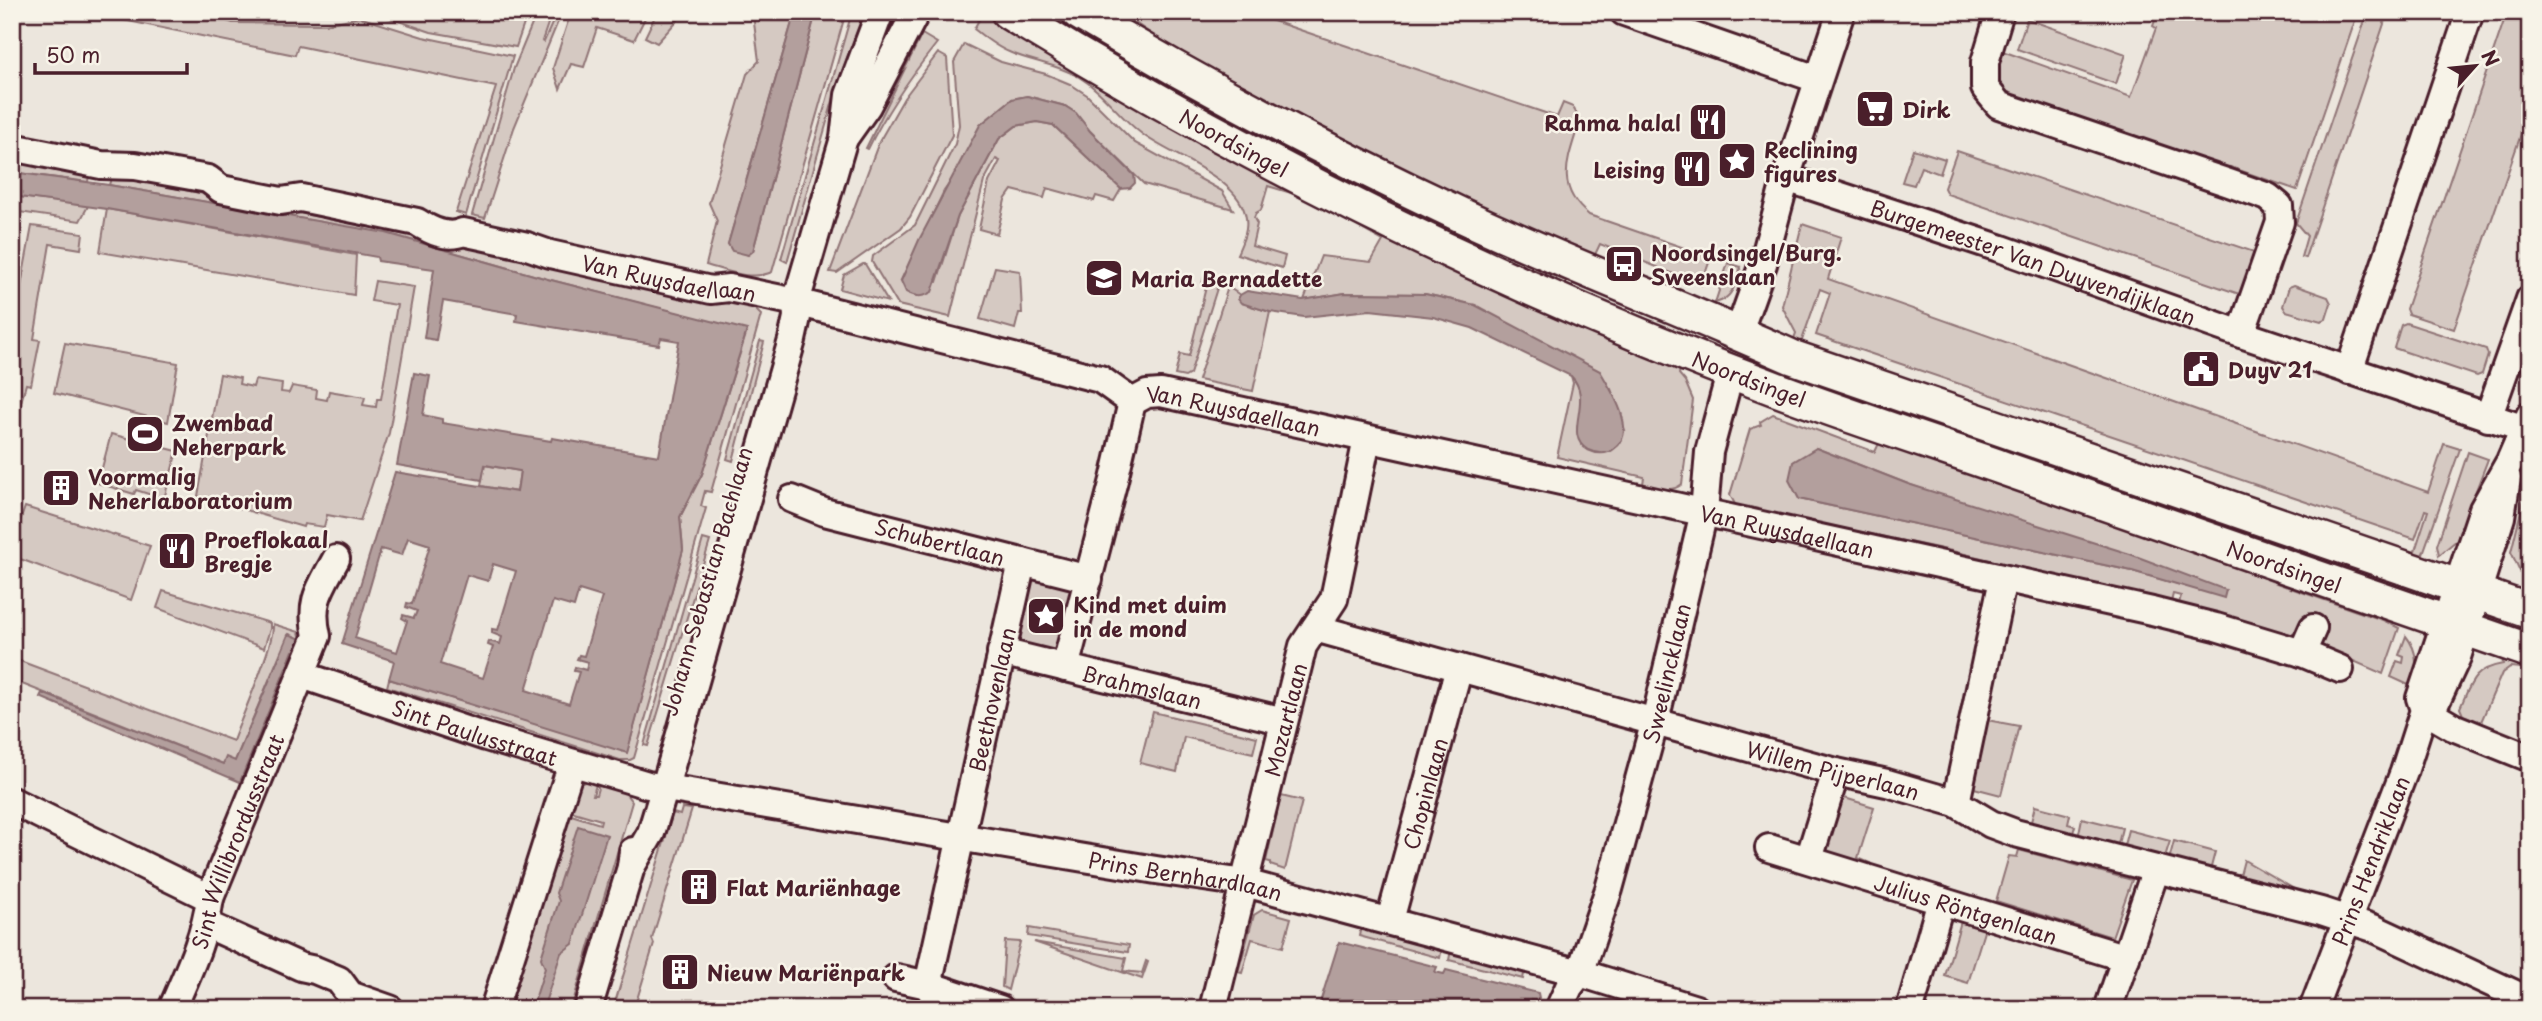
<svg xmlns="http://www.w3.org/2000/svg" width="2542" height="1021" viewBox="0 0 2542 1021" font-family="'Playpen Sans',sans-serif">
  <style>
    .green { fill: #d5c9c2; stroke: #907476; stroke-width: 2; fill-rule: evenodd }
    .water { fill: #b39f9d; stroke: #896c6f; stroke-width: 2; fill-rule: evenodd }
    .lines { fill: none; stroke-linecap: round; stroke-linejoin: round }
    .minor-casing { stroke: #4a1f2b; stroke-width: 32 }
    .major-casing { stroke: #4a1f2b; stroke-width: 38 }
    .minor { stroke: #f7f3e8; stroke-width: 26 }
    .major { stroke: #f7f3e8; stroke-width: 33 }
    .labels { text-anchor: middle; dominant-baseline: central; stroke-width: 5; stroke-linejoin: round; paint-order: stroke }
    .poi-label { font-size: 21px; font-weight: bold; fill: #4a1f2b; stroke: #f7f3e8; text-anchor: start }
    .street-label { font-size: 21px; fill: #4a1f2b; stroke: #f7f3e8 }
  </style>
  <rect width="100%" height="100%" fill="#ece6dd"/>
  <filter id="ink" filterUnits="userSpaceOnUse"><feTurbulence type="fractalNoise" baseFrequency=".0143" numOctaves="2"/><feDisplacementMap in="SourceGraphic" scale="14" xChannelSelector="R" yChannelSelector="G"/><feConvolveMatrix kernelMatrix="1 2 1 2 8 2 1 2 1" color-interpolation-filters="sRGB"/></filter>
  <g filter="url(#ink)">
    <g class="green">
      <path d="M84,12H198L233,23L326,24L359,17L423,37L513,56L466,215L456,212L496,87L298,46L295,55Z"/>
      <path d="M372,12H528L516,47L431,32Z"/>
      <path d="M537,12H552L542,41L544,42L557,12H562L514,128L485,218L472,215L514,68Z"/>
      <path d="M571,12H648L634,40L597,28L584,67L571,64L560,89L553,68Z"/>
      <path d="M657,12H685L657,43L645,37Z"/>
      <path d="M751,12H795L728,244L748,255L753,251L814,19V12H846L772,272C751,281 727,271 706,265L717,221L709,203L747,74L759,61L753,15Z"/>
      <path d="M852,12H861L860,24L840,76L787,262L781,259Z"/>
      <path d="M983,12L1308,198L1268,186L1261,210L1256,213L1254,218L1257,224L1252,246L1285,256L1282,268L1237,254C1240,247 1245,237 1246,229C1253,181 1173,158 1142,134C1119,117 1104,92 1079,77C1057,64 1032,62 1009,52C996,47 984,37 974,29Z"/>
      <path d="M1119,12H1247L1557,117L1563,103L1573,107L1580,120C1569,158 1553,186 1589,215L1711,257L1701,285L1600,244L1592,261L1467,204L1212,75Z"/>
      <path d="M2158,12H2358L2297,190L2230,167L2226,176L2148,149L2150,141L2136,136L2133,144L1998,92L1994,48L2131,97L2156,28L2153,26Z"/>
      <path d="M2368,12H2388L2305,258L2301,257L2307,236L2296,223Z"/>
      <path d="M2507,12H2530V108L2454,329L2408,314L2406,309Z"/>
      <path d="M2027,19L2126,54L2116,84L2017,49Z"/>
      <path d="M922,34L937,43C910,77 887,110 868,149L866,148Z"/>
      <path d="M1088,42L1117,57L1185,85L1694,328L1692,333L1554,276L1494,257L1284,156Z"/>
      <path d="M964,44L1001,62L1046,74L1070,84L1087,95L1135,143L1222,191L1233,209L1144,184L1090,131L1075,113L1065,106L1027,96L1012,99L944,191L901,280L937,282L958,216L999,139L1016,126L1037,122L1053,125L1121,189L1114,201L1096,196L1094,201L1047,188L1044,198L1012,190L1005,200L997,234L979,229L989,182L1000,161L996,159L984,181L950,317L898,305L872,262L873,256L915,225L955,144L959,125L954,62Z"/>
      <path d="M938,53L947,58L952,135L910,217L901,228L837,273L830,272L879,142L904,98Z"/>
      <path d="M1913,149L1945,159L1940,174L1921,167L1914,185L1902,182Z"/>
      <path d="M1957,151L2263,255L2248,297L1947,194L1944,188Z"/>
      <path d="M12,153L90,169L88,182L12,172Z"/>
      <path d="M120,177L364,226L366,230L109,185L111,178Z"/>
      <path d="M12,196L88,206L80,221L12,211Z"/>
      <path d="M1334,207L1682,363L1679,374L1685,381L1693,400L1682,484C1671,494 1656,487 1643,484L1644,477L1557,457L1573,383L1571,376C1587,392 1579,411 1577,431L1625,430L1611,389L1475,305L1425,294L1345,293L1304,300L1321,256L1371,262L1383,241L1333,213Z"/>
      <path d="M107,209L356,255L354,295L100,252Z"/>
      <path d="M1802,224L1841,237L1828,279L2428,492L2444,444L2460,449L2421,559L2413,557L2428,511L2425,510L2415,539L1816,335L1830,293L1820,289L1800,346L1792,344L1796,333L1782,306Z"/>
      <path d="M32,226L83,233L81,249L50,244L34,339L40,340L31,385L26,384L12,435V355L20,328L12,324V302H18Z"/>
      <path d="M388,231L746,301V305L755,309L761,315L711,492L705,491L701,506L706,508L634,758L630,760H620L387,687L389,679L627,752L683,550L680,517L702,474L747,331L551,280L386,233Z"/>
      <path d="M1728,263L1741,267C1736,283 1733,299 1715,303Z"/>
      <path d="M863,264H865L888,302L840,289L844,275Z"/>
      <path d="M995,267L1020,271L1022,313H1019L1015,329L980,319Z"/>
      <path d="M1204,277L1219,282L1190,374L1185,377L1175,375L1180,354L1189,356L1206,287L1202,285Z"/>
      <path d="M375,281L414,287L389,433L360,521L327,515L324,527L304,524L303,527L198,496L220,374L240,378L239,384L253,387L255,380L282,384L281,392L289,393L292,386L317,390L316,398L327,400L329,391L365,397L363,405L376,407L377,399H381L397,305L371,301Z"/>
      <path d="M2294,285L2328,297L2331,303L2326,319L2321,321L2286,311L2283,306L2289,287Z"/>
      <path d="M1228,287L1240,295L1239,299L1242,303L1270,312L1253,391L1198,380Z"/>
      <path d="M2406,323L2486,349L2488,355L2482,374L2477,376L2394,348L2401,325Z"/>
      <path d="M760,341L764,342L733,461L727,459Z"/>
      <path d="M65,343L178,363L168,422L54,393Z"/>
      <path d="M1782,373L1905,419L2004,443L2411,587L2276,542L2193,522L1780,378Z"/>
      <path d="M1773,414L1875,452L1881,439L2195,548C2255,578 2319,598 2383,620L2399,628L2383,674L2317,645L2301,632L2294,637L2179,603L2181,596L2173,594L2171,602L1952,551L1736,506L1730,495L1750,429L1761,425L1760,422ZM1816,448L1908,484L2224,597L2132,571L1799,499Z"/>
      <path d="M111,434L177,451L164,499L136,490L134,494L98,483Z"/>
      <path d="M2468,452L2488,459L2457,540L2439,555L2437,545Z"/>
      <path d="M484,465L520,471L517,492L481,486Z"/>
      <path d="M2530,474V573L2520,571L2511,552Z"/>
      <path d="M25,507L150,546L131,600L12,556V544Z"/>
      <path d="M703,539L710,541L648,746L644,745Z"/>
      <path d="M1032,577L1066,581L1075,591L1058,651L1048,655L1019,645L1016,636Z"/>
      <path d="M163,591L270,623V629L264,648L157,608Z"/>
      <path d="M273,624L299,632L301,639L288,635L235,761L223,764L12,680V658L233,741C241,718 275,643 273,624Z"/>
      <path d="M2406,636C2419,652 2417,668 2413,687L2391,677L2397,661L2403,663L2404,657L2399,655Z"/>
      <path d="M2502,657L2530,661V669L2510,667L2502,673L2481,722L2463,715L2460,708C2471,683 2473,669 2503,664Z"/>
      <path d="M1153,712L1257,737L1253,753L1184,737L1177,772L1140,763Z"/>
      <path d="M1987,720L2019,726L2001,795L1974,788Z"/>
      <path d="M593,779L597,781L593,795H596L600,781L623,790L632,802L571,1009H506L568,814L600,824L601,820L567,810C573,791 573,784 593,779Z"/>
      <path d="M1281,796L1302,801L1285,870L1270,865V862L1266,861Z"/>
      <path d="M1838,796L1874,807L1858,858L1870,863L1868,870L1827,853L1824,841Z"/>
      <path d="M2035,806L2070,815L2068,824L2075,826L2072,836L2030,826Z"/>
      <path d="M682,808L692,809L652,939L654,944L634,1009H613L673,813L680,815Z"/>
      <path d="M2082,818L2122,828L2117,848L2078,838Z"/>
      <path d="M2128,830L2170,841L2164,860L2123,849Z"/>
      <path d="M2174,841L2215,852L2210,871L2169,860Z"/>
      <path d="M2019,850L2132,880L2112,937L1996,901L2009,856L2017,857Z"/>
      <path d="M2244,860L2308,897L2239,879Z"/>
      <path d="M1262,910L1291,918L1283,947L1252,939L1242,973L1238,972L1254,915Z"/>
      <path d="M1962,918L1986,925L1968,983L1945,976Z"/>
      <path d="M1361,926L1442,947L1440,958L1359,936Z"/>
      <path d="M1029,928L1129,945L1128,952L1028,936Z"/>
      <path d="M1005,941L1020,942L1008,990L1002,987Z"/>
      <path d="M1034,942L1126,958L1123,971L1142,973L1146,961L1148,962L1142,979Z"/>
      <path d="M1451,950L1525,969L1523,979L1449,960Z"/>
    </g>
    <g class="water">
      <path d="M795,12H814V19L753,251L748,255L732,251L728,244Z"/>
      <path d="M1027,96L1065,106L1076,113L1090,131L1134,175L1135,183L1130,188L1121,189L1053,125L1037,122L1016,126L999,139L958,216L932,292C922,298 916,297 906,292L901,281L919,240L980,125L1012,99Z"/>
      <path d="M12,172L109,185L386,233L551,280L747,330L702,474L680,517L683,550L627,753L389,679L394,661L342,644L395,472L517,492L520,471L485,465L482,480L397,465L414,373L430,376L423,415L442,419V423L551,441L552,438L659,456L679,341L661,338L659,345L516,321L517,314L443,301L436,340L424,338L434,269L378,261L377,257L107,209L12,196ZM408,538L430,545L412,604L407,603L406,607L417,611L414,618L403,615L402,618L407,621L397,652L355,638L381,549L402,555ZM493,564L516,571L498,630L492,629V633L502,637L500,644L489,641L488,645L493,647L483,678L440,664L467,575L488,581ZM579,590L602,597L584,656L579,655L577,659L588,662L586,670L575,667L574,671L579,672L569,704L526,690L553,601L574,607Z"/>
      <path d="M1247,291L1303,300L1345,293L1425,294L1475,305L1600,371C1611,390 1639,432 1614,449C1607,455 1596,454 1588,450C1561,434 1595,400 1571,376L1472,328L1433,317L1370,310L1304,317L1270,312L1241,303L1238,299L1240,295Z"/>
      <path d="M1816,448L1908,484L2130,554L2226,590L2224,598L2132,571L1799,499L1789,480L1793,462Z"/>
      <path d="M289,634L301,639L297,652L293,651L240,782L40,697L42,693L223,764L226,757L235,761Z"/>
      <path d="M578,826L607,835L573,944L561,953L543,1009H532L545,968L541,958L559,901L556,893Z"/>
      <path d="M1339,942L1437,967L1435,972L1444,974L1446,970L1538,993L1539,998L1536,1001L1531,1000L1528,1009H1318Z"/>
    </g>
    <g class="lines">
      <g class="minor-casing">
        <g id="minor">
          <path d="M1624,12L1817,79"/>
          <path d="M2000,12L1985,62V88L1999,105L2229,183L2268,197L2279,206L2280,222L2241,334"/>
          <path d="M845,137L867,106L916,12"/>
          <path id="s1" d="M12,147L101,165L135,166L208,179L221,189L281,201L301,198L417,222C431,231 447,239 463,232L527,246L550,254L711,290L729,288L796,302L1100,379L1132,402"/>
          <path id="s2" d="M1786,178L2002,249L2241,334L2525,429"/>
          <path d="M1738,334L1763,264L1786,178L1841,12"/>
          <path d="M2349,371L2470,12"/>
          <path id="s3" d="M1132,402L1147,394L1161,393L2152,611L2216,627L2302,653L2340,669"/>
          <path d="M2488,418L2530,299"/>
          <path id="s4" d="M792,499L824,512L1089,579"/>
          <path id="s5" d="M1315,628L1836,772L1887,783L1956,803L1991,824L2015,833L2321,911L2373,928L2530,1001"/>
          <path id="s6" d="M1001,652L1284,721"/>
          <path d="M2302,653L2313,628"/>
          <path d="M1065,668L1114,480L1132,402"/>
          <path id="s7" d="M302,675L486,737L648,785L1156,870L1245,883L1580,973L1696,1009"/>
          <path d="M2424,710L2435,704L2457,657L2501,517L2507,478"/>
          <path d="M2424,710L2453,727L2530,758"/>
          <path d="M12,801L210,898"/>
          <path d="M1956,803L2003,579"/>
          <path id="s8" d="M1769,848L2126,958"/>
          <path d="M1809,859L1836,772"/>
          <path d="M631,867L651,833L665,787L792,340L797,317L796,302L844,138L849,95L880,12"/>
          <path id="s9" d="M1390,920L1459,668"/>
          <path d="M206,924L301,967L315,970L339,980L350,995L390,1009"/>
          <path d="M896,978L928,985L1000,1009"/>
          <path id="s10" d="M172,1009C188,972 205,938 210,898L317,636C309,601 320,589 336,559"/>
          <path d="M494,1009L572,763"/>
          <path d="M588,1009L631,867L633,851"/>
          <path id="s11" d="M939,1009L940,1006L928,985L1022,562"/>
          <path id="s12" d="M1213,1009L1303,646L1334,599L1367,439"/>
          <path id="s13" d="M1559,1009L1569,987L1580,973L1609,889L1655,721L1704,512L1709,452L1731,370"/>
          <path d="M1910,1009L1941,901"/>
          <path d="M2108,1009L2156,869"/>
          <path id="s14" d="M2313,1009L2404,772L2424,710L2420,698L2483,509L2510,461L2530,415"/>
        </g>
      </g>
      <g class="major-casing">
        <g id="major">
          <path id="s15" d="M1008,12C1249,161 1510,289 1776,389C1851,417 1928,442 2003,468C2179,530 2354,590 2530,651"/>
          <path d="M1078,12C1202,86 1331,154 1461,215C1570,266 1683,308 1792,357L2530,611"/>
        </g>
      </g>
      <use href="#minor" class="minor"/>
      <use href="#major" class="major"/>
    </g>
  </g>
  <defs>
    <g id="supermarket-square" transform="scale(2.0125)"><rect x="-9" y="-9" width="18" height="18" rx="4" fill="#4a1f2b" stroke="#f7f3e8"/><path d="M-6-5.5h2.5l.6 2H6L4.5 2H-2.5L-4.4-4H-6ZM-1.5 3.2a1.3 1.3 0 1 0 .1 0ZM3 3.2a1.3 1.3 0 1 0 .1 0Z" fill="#fff"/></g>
    <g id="restaurant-square" transform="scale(2.0125)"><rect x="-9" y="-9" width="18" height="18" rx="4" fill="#4a1f2b" stroke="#f7f3e8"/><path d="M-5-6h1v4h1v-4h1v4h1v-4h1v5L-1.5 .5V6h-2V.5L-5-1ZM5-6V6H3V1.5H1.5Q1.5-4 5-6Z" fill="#fff"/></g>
    <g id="sight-square" transform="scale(2.0125)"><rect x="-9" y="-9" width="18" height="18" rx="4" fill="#4a1f2b" stroke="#f7f3e8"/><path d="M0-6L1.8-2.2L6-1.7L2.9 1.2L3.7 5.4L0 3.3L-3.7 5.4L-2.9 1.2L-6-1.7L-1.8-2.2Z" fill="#fff"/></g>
    <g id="bus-square" transform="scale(2.0125)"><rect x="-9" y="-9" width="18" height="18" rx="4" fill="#4a1f2b" stroke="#f7f3e8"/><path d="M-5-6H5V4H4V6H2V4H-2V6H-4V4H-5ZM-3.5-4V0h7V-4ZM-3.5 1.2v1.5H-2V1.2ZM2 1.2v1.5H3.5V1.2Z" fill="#fff"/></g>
    <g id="school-square" transform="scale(2.0125)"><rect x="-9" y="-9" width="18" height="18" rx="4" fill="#4a1f2b" stroke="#f7f3e8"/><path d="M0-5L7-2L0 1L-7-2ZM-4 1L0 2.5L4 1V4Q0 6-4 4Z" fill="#fff"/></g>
    <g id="civic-square" transform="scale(2.0125)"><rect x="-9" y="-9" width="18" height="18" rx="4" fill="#4a1f2b" stroke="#f7f3e8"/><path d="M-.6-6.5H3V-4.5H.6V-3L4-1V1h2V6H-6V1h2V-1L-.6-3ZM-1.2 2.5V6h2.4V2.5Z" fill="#fff"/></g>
    <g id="stadium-square" transform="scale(2.0125)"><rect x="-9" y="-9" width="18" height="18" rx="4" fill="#4a1f2b" stroke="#f7f3e8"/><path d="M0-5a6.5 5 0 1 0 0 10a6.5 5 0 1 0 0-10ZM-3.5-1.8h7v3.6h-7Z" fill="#fff"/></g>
    <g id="building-square" transform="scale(2.0125)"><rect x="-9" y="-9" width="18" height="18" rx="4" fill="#4a1f2b" stroke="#f7f3e8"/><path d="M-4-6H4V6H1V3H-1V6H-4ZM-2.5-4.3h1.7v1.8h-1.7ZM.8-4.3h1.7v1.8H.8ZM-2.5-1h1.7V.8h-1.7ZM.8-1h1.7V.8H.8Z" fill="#fff"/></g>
  </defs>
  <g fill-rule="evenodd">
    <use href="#supermarket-square" x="1875" y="109"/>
    <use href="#restaurant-square" x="1708" y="122"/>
    <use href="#sight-square" x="1737" y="161"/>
    <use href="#restaurant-square" x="1692" y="169"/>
    <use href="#bus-square" x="1624" y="264"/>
    <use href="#school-square" x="1104" y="278"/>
    <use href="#civic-square" x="2201" y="369"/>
    <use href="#stadium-square" x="145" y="434"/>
    <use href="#building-square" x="61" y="488"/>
    <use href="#restaurant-square" x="177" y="551"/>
    <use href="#sight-square" x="1046" y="616"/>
    <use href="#building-square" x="699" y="887"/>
    <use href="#building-square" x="680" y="972"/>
  </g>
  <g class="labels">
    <g class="poi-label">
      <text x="1902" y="109">Dirk</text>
      <text x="1681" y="122" text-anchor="end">Rahma halal</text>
      <text x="1764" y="149">Reclining<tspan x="1764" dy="24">figures</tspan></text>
      <text x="1665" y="169" text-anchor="end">Leising</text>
      <text x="1651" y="252">Noordsingel/Burg.<tspan x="1651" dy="24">Sweenslaan</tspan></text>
      <text x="1131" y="278">Maria Bernadette</text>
      <text x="2228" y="369">Duyv 21</text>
      <text x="172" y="422">Zwembad<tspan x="172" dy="24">Neherpark</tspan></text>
      <text x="88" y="476">Voormalig<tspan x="88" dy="24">Neherlaboratorium</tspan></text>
      <text x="204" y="539">Proeflokaal<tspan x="204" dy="24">Bregje</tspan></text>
      <text x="1073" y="604">Kind met duim<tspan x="1073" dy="24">in de mond</tspan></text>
      <text x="726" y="887">Flat Mariënhage</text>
      <text x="707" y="972">Nieuw Mariënpark</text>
    </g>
    <g class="street-label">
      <text stroke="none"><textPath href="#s15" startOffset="261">Noordsingel</textPath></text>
      <text stroke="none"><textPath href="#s2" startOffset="261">Burgemeester Van Duyvendijklaan</textPath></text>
      <text stroke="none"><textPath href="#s1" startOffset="676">Van Ruysdaellaan</textPath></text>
      <text stroke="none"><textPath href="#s15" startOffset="828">Noordsingel</textPath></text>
      <text stroke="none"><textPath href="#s3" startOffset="105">Van Ruysdaellaan</textPath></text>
      <text stroke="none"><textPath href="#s3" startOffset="672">Van Ruysdaellaan</textPath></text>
      <text stroke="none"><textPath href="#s4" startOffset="154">Schubertlaan</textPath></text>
      <text stroke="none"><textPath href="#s15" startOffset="1395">Noordsingel</textPath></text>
      <text transform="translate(706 581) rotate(-74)">Johann Sebastian Bachlaan</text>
      <text stroke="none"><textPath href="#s13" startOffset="354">Sweelincklaan</textPath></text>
      <text stroke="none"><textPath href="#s6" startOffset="145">Brahmslaan</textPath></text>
      <text stroke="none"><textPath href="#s11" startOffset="320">Beethovenlaan</textPath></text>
      <text stroke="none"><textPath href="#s12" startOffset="298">Mozartlaan</textPath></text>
      <text stroke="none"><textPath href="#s7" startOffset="182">Sint Paulusstraat</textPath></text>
      <text stroke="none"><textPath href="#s5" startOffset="537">Willem Pijperlaan</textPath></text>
      <text stroke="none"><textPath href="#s9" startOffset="131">Chopinlaan</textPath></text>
      <text stroke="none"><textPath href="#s10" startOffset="180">Sint Willibrordusstraat</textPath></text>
      <text stroke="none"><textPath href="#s14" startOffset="159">Prins Hendriklaan</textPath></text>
      <text stroke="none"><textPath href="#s7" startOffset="908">Prins Bernhardlaan</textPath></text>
      <text stroke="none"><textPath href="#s8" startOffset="206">Julius Röntgenlaan</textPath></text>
    </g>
  </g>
  <rect width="2542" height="1021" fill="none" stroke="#f7f3e8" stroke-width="42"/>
  <rect x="21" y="21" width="2500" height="979" fill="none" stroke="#4a1f2b" stroke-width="2.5" filter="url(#ink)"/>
  <g transform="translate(2475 66) rotate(63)" stroke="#f7f3e8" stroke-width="5" paint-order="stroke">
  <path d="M0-5L12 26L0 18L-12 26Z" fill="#4a1f2b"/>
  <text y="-10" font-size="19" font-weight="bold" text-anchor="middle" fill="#4a1f2b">N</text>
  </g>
  <path d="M35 63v10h152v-10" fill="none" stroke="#4a1f2b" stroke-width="3.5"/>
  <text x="46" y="63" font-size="21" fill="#4a1f2b" stroke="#f7f3e8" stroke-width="5" paint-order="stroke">50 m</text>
</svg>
